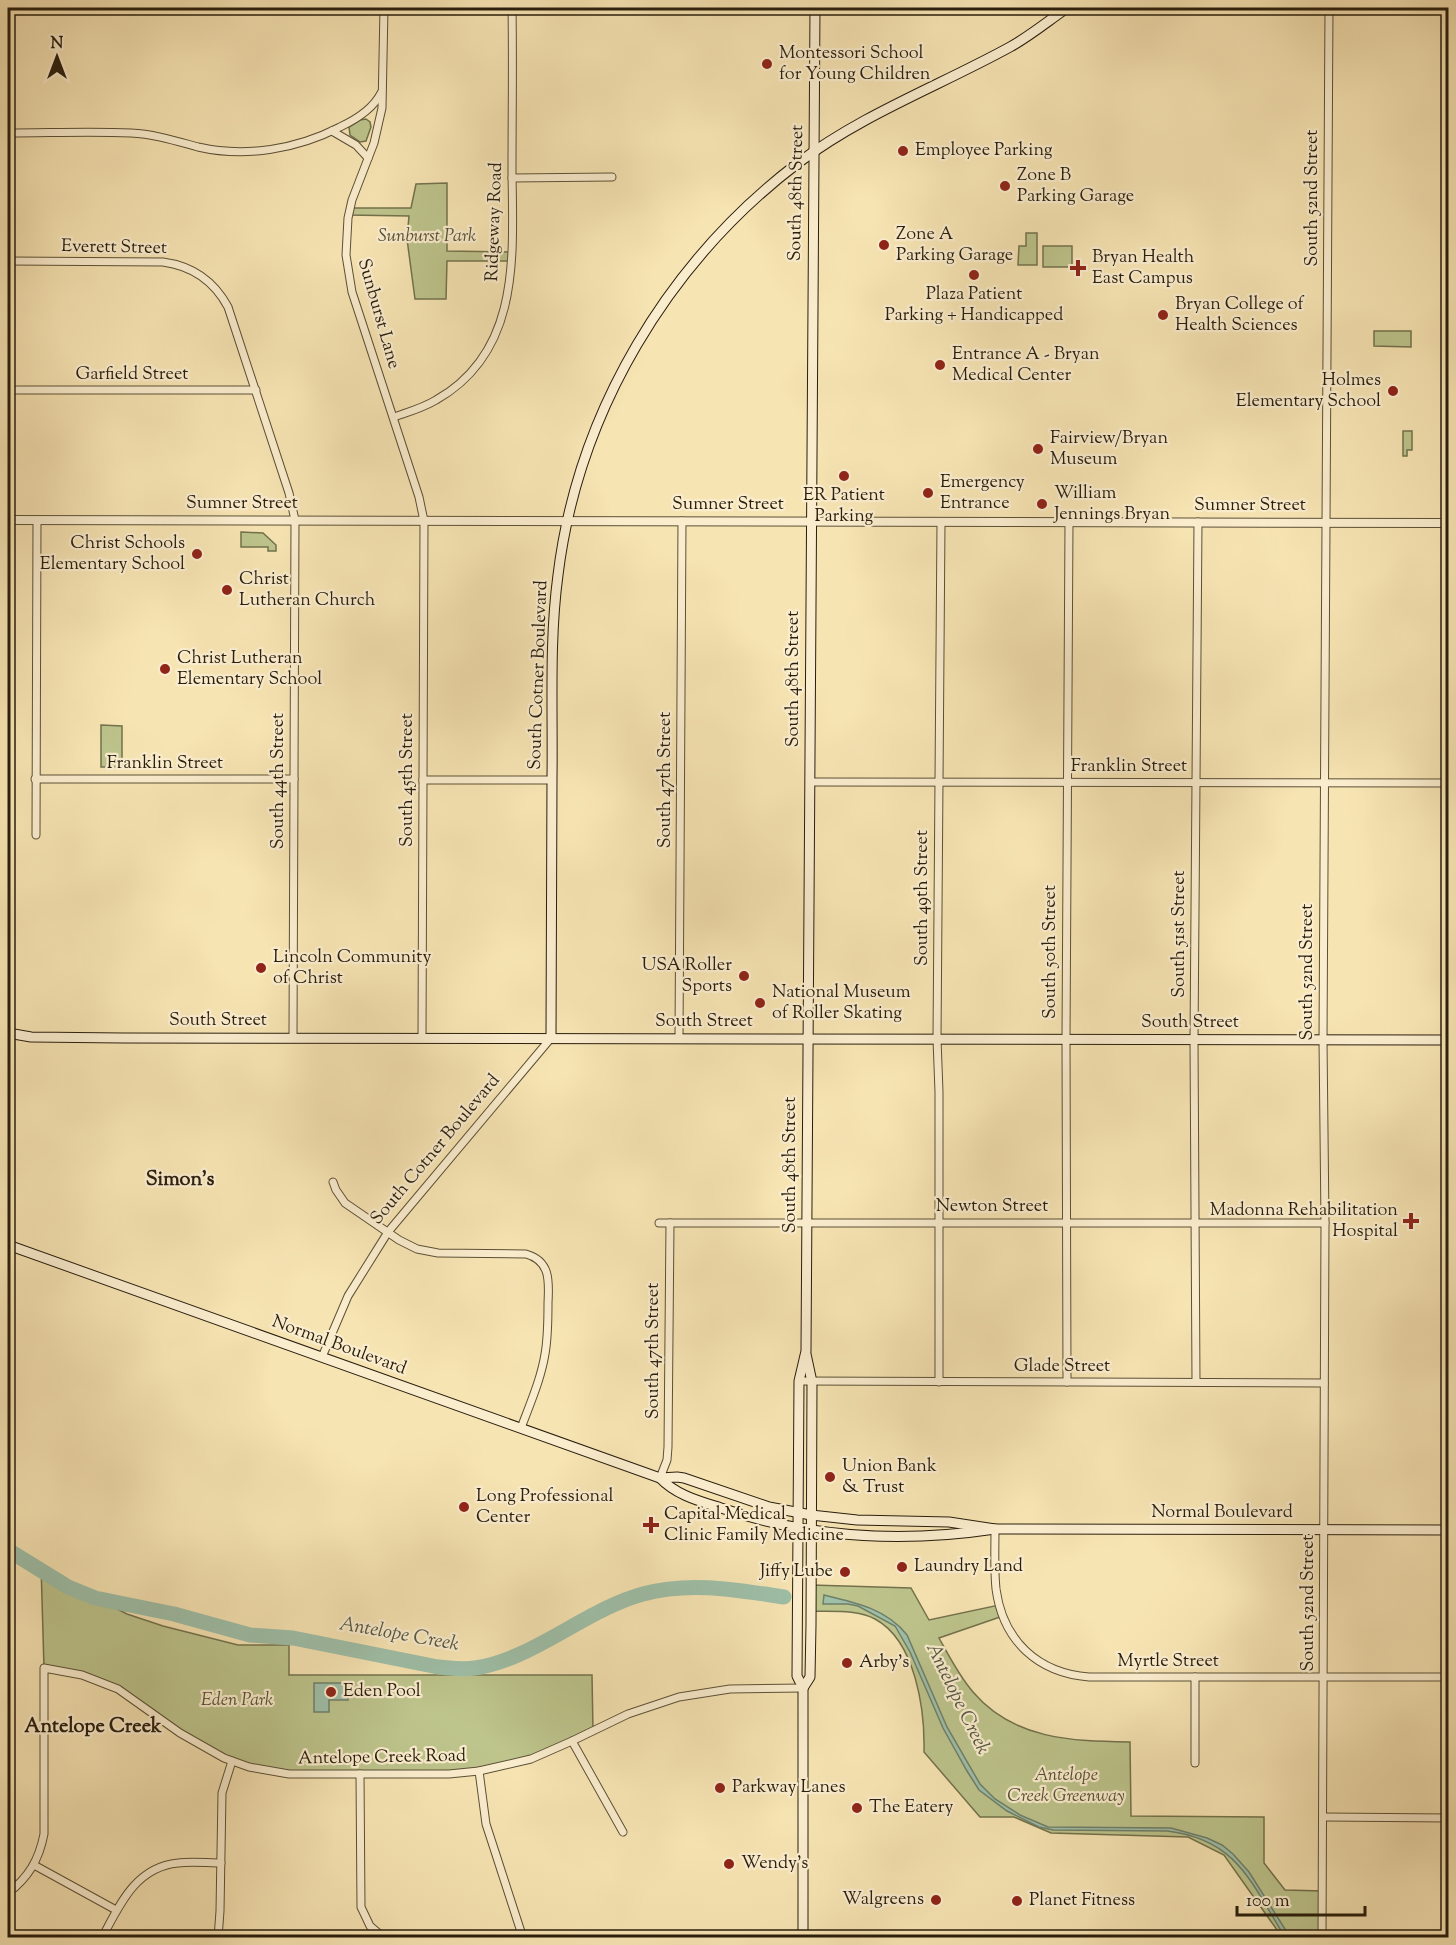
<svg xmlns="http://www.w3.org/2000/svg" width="1456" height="1945" viewBox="0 0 1456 1945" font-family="'Sorts Mill Goudy',serif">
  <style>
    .green { fill: #bdc48c; stroke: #73714c; stroke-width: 1.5 }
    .water { fill: #9ebfa8; stroke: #6f7f6a; stroke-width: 1.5 }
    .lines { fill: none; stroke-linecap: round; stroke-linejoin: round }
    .river { stroke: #9ebfa8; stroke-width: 15 }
    .minor-casing { stroke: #5c5036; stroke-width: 9 }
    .tertiary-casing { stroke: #5c5036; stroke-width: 10 }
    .secondary-casing { stroke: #291e0d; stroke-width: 11 }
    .minor { stroke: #faedce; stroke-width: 7 }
    .tertiary { stroke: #faedce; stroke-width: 8 }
    .secondary { stroke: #faedce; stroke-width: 9 }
    .poi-dot { fill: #8f2418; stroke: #faedce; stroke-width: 2 }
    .labels { text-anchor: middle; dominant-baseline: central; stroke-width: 4.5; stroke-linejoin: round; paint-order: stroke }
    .poi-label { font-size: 18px; fill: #291e0d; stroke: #faedce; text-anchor: start }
    .street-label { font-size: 18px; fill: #291e0d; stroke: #faedce }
    .park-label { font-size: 18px; font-style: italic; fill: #555033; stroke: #faedce }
    .neighbourhood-label { font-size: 20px; font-weight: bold; fill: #291e0d; stroke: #faedce }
    .water-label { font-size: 20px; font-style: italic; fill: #525643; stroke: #faedce }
  </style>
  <rect width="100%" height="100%" fill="#f7e4b3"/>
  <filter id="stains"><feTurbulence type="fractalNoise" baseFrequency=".00333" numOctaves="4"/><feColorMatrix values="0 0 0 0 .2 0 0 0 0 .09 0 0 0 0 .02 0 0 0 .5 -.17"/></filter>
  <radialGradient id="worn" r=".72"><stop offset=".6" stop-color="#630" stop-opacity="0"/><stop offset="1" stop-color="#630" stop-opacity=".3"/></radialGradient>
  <g class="green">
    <path d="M366,119L370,122L371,127L366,141L360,142L350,135L349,127L360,120Z"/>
    <path d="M447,183V251L512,252V261H447L446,299H415L407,239L409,216L348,215L350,208H411L416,184Z"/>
    <path d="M1026,233H1037V265H1018L1019,246H1026Z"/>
    <rect x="1043" y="246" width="29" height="21"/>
    <path d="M1374,331H1411V347L1374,346Z"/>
    <rect x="1443" y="428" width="5" height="30"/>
    <path d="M1403,431H1412V450H1407V456H1403Z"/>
    <path d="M241,532L263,533L276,545V551H268V547H241Z"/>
    <path d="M101,725L122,726V767H101Z"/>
    <path d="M41,1565L79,1589L127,1614L163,1626L238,1645H289V1675H592L593,1730L554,1750L471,1772L289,1774L232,1761L99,1681L44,1668Z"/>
    <path d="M811,1585L911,1588L929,1620L999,1605L1003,1616L939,1638C949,1656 959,1676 973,1692C1014,1740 1072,1741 1130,1742L1131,1816L1264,1817V1863L1285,1890L1323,1891L1322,1937H1282L1224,1855L1188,1837L1051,1833L1014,1817H980L924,1752C925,1711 916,1641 875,1619C856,1609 831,1612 811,1611Z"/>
  </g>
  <g class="water">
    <path d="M824,1595C854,1602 887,1609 907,1635L947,1727L980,1784L995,1799L1020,1815L1048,1827L1171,1828L1207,1838L1222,1845L1233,1854L1249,1872L1290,1937H1285C1252,1885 1238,1839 1167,1831L1053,1830L1039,1827L1007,1811L979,1790L967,1771L943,1728L910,1652L895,1626L858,1606L848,1604H823Z"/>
    <path d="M314,1683H348V1700H329V1712H314Z"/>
  </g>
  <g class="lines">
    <path class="river" d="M8,1550L68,1587L95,1598L174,1614L250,1635L293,1638L438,1667C451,1668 463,1670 475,1668C532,1660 587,1609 643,1594C690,1581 737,1590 784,1597"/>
    <g class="minor-casing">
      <g id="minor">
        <path d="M384,8L382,108L374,143L352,200L348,218L346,255L352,292L419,497L424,521L422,1038"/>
        <path d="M332,131L356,145L368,158"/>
        <path d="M8,133C49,133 90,131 131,133C154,134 176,141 198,147C246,158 297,149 340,127C357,119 373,109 381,93"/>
        <path d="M512,178L612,177"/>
        <path d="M8,261L163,262C193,266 214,281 228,307L289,493L295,520L293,1038"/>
        <path d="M8,390H256"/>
        <path d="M394,417C408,412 423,408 436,400C521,352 513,256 512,172C512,117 513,62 512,8"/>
        <path d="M35,779H294"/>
        <path d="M423,780H552"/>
        <path d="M810,782L1448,783"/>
        <path d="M36,835L37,520"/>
        <path d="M679,1039L682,521"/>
        <path d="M333,1182L336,1190L345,1203L399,1240L417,1249L438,1253L526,1254C551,1261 549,1282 548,1303C548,1320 548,1337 545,1354C541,1379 530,1404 521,1428"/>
        <path d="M659,1223H1325"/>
        <path d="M322,1357L348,1296L388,1232L551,1038"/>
        <path d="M799,1381L1324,1383"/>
        <path d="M939,1382V1092L937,1039L941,522"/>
        <path d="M1067,1382L1066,1039L1069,522"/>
        <path d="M1196,1382L1194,1040L1198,522"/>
        <path d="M660,1478L667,1460L668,1447L670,1223"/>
        <path d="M995,1529C995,1549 994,1569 996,1589C1003,1641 1038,1673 1089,1677H1448"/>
        <path d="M1195,1677V1763"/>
        <path d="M572,1741L623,1832"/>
        <path d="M479,1771L486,1824L523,1938"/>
        <path d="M360,1774L361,1907L370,1926L384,1938"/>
        <path d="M1324,1817L1448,1818"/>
        <path d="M34,1865L116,1910"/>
        <path d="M8,1893C28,1878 39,1860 44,1834V1668L82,1675L118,1689L180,1733L224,1758L249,1767L289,1774H449L479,1771L531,1759L572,1741L628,1714L679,1697L730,1689L803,1688"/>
        <path d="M102,1938C120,1904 136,1867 178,1863C192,1861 207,1863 221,1863"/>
        <path d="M218,1938L220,1911L222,1793L232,1761"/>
        <path d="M1322,1938L1325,1223L1323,1040L1329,8"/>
      </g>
    </g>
    <g class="tertiary-casing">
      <path id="tertiary" d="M8,520L1448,523"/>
    </g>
    <g class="secondary-casing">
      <g id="secondary">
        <path d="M8,1033L31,1037L123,1038L1448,1040"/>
        <path d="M551,1038C551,952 552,865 552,778C553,710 549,642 558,575C578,412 668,262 798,163C863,114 939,86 1010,47C1030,36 1048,21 1067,8"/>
        <path d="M8,1245L660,1478L677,1477L684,1478L769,1507L811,1515L857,1520L949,1522L995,1529"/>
        <path d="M660,1478C676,1495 699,1501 721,1508C810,1538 902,1543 995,1529L1448,1530"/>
        <path d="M803,1688L810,1677L811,1625L812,1382L806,1354"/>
        <path d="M803,1938V1688L797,1676L799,1381L806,1351L815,8"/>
      </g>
    </g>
    <use href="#minor" class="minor"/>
    <use href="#tertiary" class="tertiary"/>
    <use href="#secondary" class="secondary"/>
  </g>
  <g class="poi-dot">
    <circle cx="767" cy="64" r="6"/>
    <circle cx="903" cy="151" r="6"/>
    <circle cx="1005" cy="186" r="6"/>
    <circle cx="884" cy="245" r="6"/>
    <path d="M1075 259h6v6h6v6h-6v6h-6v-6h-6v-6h6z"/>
    <circle cx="974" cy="275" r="6"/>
    <circle cx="1163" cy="315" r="6"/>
    <circle cx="940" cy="365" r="6"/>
    <circle cx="1393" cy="391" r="6"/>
    <circle cx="1038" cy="449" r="6"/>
    <circle cx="844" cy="476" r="6"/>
    <circle cx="928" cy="493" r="6"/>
    <circle cx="1042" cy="504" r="6"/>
    <circle cx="197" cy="554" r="6"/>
    <circle cx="227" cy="590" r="6"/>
    <circle cx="165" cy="669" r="6"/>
    <circle cx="261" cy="968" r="6"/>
    <circle cx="744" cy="976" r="6"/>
    <circle cx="760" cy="1003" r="6"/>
    <path d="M1408 1212h6v6h6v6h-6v6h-6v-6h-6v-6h6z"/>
    <circle cx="830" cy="1477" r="6"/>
    <circle cx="464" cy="1507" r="6"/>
    <path d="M648 1516h6v6h6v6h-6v6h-6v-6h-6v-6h6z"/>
    <circle cx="902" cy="1567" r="6"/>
    <circle cx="845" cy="1572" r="6"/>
    <circle cx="847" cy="1663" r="6"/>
    <circle cx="331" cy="1692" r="6"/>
    <circle cx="720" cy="1788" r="6"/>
    <circle cx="857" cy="1808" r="6"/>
    <circle cx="729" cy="1864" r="6"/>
    <circle cx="936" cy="1900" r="6"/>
    <circle cx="1017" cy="1901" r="6"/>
  </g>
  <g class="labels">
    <g class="poi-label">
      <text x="779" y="54">Montessori School<tspan x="779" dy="21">for Young Children</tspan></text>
      <text x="915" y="151">Employee Parking</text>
      <text x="1017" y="176">Zone B<tspan x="1017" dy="21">Parking Garage</tspan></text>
      <text x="896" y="235">Zone A<tspan x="896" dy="21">Parking Garage</tspan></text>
      <text x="1092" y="258">Bryan Health<tspan x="1092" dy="21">East Campus</tspan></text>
      <text x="974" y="295" text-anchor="middle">Plaza Patient<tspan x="974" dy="21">Parking + Handicapped</tspan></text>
      <text x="1175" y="305">Bryan College of<tspan x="1175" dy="21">Health Sciences</tspan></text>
      <text x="952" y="355">Entrance A - Bryan<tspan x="952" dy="21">Medical Center</tspan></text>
      <text x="1381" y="381" text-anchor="end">Holmes<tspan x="1381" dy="21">Elementary School</tspan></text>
      <text x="1050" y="439">Fairview/Bryan<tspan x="1050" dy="21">Museum</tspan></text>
      <text x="940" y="483">Emergency<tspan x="940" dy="21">Entrance</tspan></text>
      <text x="1054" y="494">William<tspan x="1054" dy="21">Jennings Bryan</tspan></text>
      <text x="844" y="496" text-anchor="middle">ER Patient<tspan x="844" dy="21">Parking</tspan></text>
      <text x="185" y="544" text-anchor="end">Christ Schools<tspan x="185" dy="21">Elementary School</tspan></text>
      <text x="239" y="580">Christ<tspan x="239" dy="21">Lutheran Church</tspan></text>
      <text x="177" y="659">Christ Lutheran<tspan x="177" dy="21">Elementary School</tspan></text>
      <text x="273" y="958">Lincoln Community<tspan x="273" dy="21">of Christ</tspan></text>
      <text x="732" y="966" text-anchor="end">USA Roller<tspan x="732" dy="21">Sports</tspan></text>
      <text x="772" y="993">National Museum<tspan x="772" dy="21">of Roller Skating</tspan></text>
      <text x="1398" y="1211" text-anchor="end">Madonna Rehabilitation<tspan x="1398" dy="21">Hospital</tspan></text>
      <text x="842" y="1467">Union Bank<tspan x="842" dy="21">&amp; Trust</tspan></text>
      <text x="476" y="1497">Long Professional<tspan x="476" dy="21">Center</tspan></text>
      <text x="664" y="1515">Capital Medical<tspan x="664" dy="21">Clinic Family Medicine</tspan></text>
      <text x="914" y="1567">Laundry Land</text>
      <text x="833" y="1572" text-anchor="end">Jiffy Lube</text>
      <text x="859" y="1663">Arby's</text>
      <text x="343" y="1692">Eden Pool</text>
      <text x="732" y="1788">Parkway Lanes</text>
      <text x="869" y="1808">The Eatery</text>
      <text x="741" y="1864">Wendy's</text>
      <text x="924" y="1900" text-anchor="end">Walgreens</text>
      <text x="1029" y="1901">Planet Fitness</text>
    </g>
    <g class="street-label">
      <text transform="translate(797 193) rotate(-89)">South 48th Street</text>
      <text transform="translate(1313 198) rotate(-90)">South 52nd Street</text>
      <text transform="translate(495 222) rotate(-88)">Ridgeway Road</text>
      <text transform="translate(114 248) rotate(1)">Everett Street</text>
      <text transform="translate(378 314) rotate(74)">Sunburst Lane</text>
      <text x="132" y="375">Garfield Street</text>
      <text x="242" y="504">Sumner Street</text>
      <text x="728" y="505">Sumner Street</text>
      <text x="1250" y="506">Sumner Street</text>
      <text transform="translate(539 675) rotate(-88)">South Cotner Boulevard</text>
      <text transform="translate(794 679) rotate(-90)">South 48th Street</text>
      <text x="165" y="764">Franklin Street</text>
      <text x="1129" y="767">Franklin Street</text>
      <text transform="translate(408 780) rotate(-90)">South 45th Street</text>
      <text transform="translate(666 780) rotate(-90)">South 47th Street</text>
      <text transform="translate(279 781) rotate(-90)">South 44th Street</text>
      <text transform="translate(923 898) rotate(-90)">South 49th Street</text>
      <text transform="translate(1180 934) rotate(-90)">South 51st Street</text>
      <text transform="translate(1051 952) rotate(-90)">South 50th Street</text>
      <text transform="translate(1308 972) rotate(-90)">South 52nd Street</text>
      <text x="218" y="1021">South Street</text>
      <text x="704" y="1022">South Street</text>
      <text x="1190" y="1023">South Street</text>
      <text transform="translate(436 1150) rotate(-50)">South Cotner Boulevard</text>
      <text transform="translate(791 1165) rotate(-90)">South 48th Street</text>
      <text x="992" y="1207">Newton Street</text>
      <text transform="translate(339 1346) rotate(20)">Normal Boulevard</text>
      <text transform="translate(654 1351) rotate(-90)">South 47th Street</text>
      <text x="1062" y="1367">Glade Street</text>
      <text x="1222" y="1513">Normal Boulevard</text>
      <text transform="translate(1309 1603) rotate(-90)">South 52nd Street</text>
      <text x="1168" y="1662">Myrtle Street</text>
      <text transform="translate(382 1758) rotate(-1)">Antelope Creek Road</text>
    </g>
    <g class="park-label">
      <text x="427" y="237">Sunburst Park</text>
      <text x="237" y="1701">Eden Park</text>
      <text x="1066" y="1776">Antelope<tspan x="1066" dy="21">Creek Greenway</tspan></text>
    </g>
    <g class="neighbourhood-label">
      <text x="180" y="1180">Simon's</text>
      <text x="93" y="1727">Antelope Creek</text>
    </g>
    <g class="water-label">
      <text transform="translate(399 1635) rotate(10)">Antelope Creek</text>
      <text transform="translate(957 1699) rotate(64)">Antelope Creek</text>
    </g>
  </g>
  <rect width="1456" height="1945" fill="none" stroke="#f7e4b3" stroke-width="30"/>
  <rect x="9" y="9" width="1438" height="1927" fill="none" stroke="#291e0d" stroke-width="3"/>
  <rect x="15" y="15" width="1426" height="1915" fill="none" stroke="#291e0d" stroke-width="1.5"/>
  <g transform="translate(57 57)" stroke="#faedce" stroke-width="4.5" paint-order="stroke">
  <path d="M0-4.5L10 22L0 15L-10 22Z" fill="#291e0d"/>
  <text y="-9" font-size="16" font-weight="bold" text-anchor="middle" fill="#291e0d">N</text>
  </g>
  <path d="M1237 1906v9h128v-9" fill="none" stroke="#291e0d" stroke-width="3"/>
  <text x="1246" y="1906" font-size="18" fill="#291e0d" stroke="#faedce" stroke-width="4.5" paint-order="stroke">100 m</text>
  <rect width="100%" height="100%" filter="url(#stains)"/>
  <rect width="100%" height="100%" fill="url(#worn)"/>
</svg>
